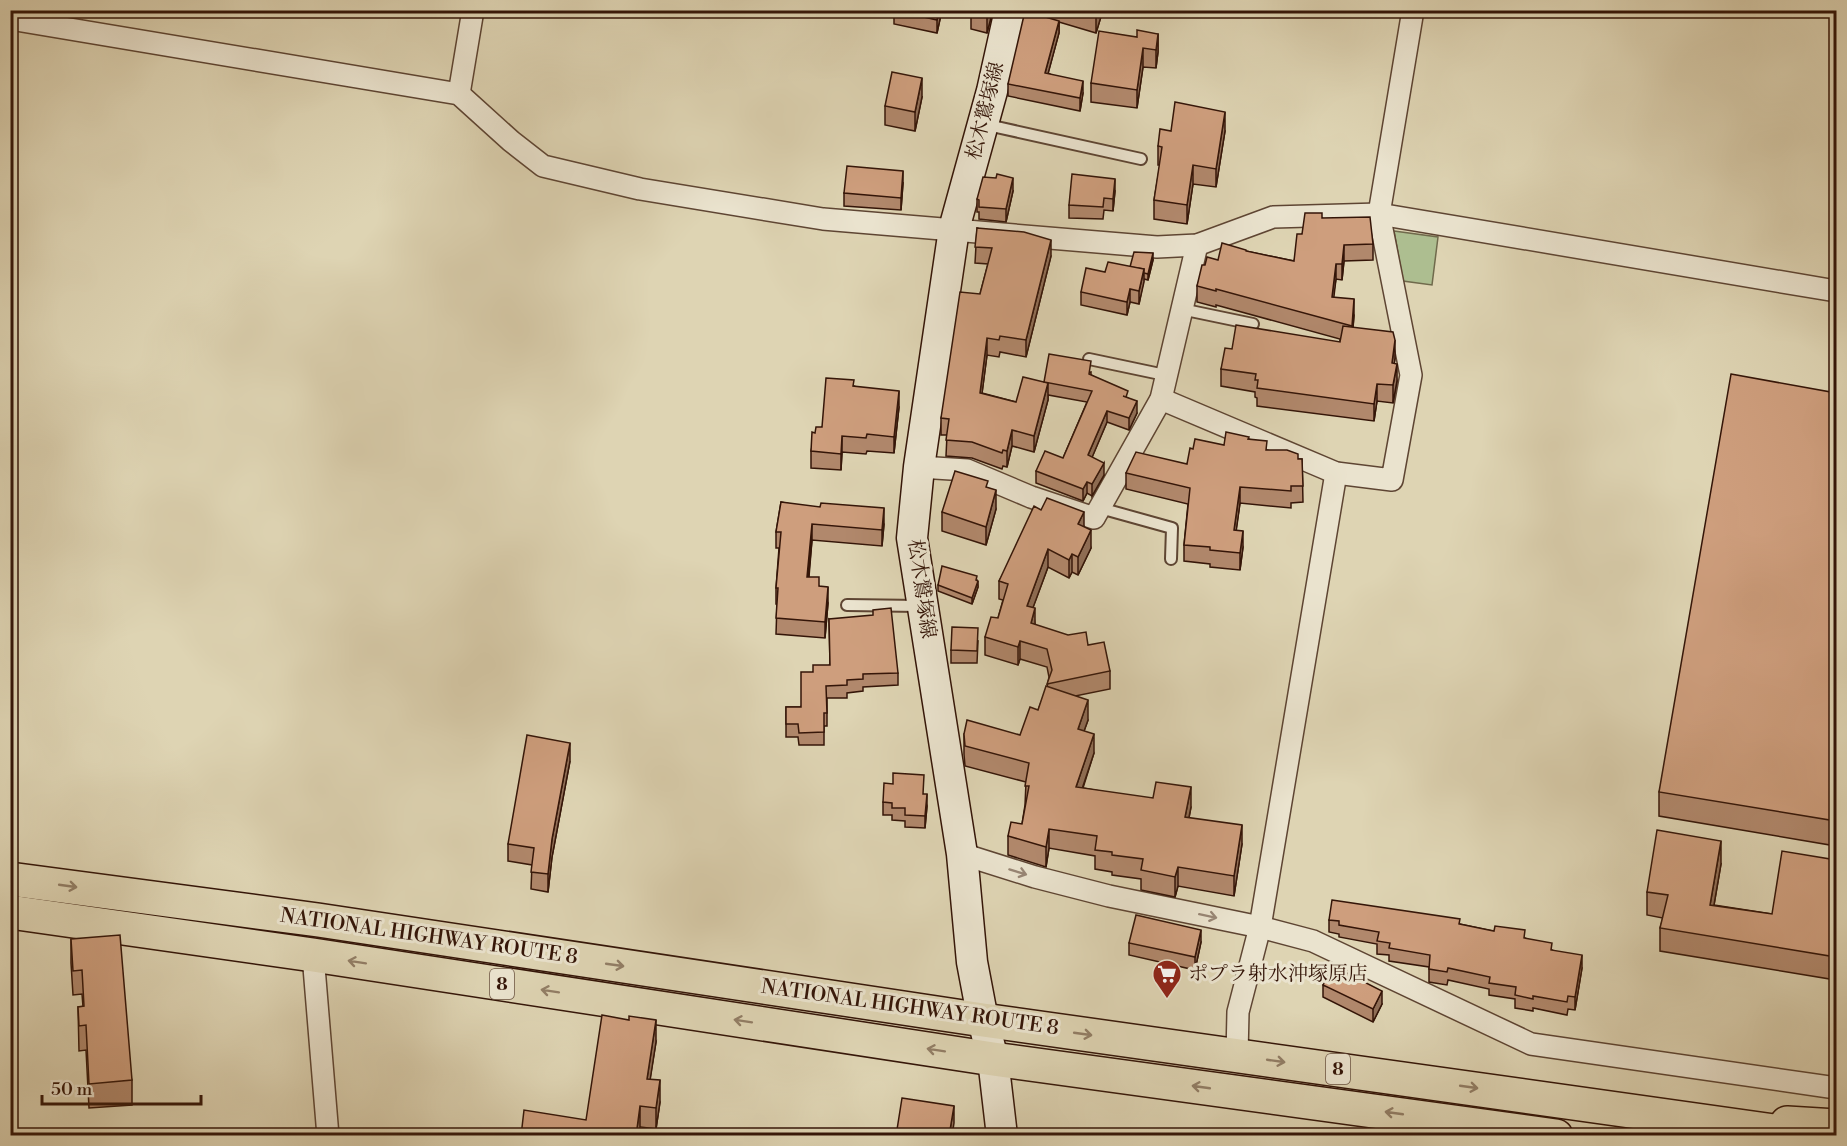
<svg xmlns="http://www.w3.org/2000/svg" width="1847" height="1146" viewBox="0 0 1847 1146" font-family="'Libre Bodoni','Noto Serif JP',serif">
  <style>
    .green { fill: #adbe90; stroke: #706a4c; stroke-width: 1.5 }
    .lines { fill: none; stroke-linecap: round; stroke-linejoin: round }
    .service-casing { stroke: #5e4533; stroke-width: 14 }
    .minor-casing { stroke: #5e4533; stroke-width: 24 }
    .secondary-casing { stroke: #341508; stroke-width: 33 }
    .trunk-casing { stroke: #341508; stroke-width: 36 }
    .service { stroke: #eae3ce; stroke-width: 10 }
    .minor { stroke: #eae3ce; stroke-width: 21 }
    .secondary { stroke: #eae3ce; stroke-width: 30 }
    .trunk { stroke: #ded4b3; stroke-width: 33 }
    .wall { fill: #b1886c; stroke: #341508; stroke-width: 1.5 }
    .shaded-wall { fill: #906f58; stroke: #341508; stroke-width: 1.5 }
    .building { fill: #ce9e7d; stroke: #341508; stroke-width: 1.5 }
    .oneway { stroke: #988675 }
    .oneway2 { stroke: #927e66 }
    .labels { text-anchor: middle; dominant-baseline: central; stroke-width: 6; stroke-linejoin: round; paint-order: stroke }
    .shield { fill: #eae3ce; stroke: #6b5343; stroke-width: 1.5 }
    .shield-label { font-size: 18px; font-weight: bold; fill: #341508 }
    .street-label { font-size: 20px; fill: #341508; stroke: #eae3ce }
    .poi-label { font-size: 20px; fill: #341508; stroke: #eae3ce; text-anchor: start }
  </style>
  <rect width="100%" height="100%" fill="#ded4b3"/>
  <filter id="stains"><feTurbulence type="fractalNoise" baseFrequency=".00333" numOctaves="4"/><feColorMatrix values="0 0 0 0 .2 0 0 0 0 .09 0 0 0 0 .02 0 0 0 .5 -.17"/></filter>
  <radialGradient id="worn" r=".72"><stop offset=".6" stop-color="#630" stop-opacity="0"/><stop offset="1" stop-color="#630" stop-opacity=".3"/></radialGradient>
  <path class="green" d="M1394,231L1438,237L1432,285L1403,281Z"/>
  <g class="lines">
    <g class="service-casing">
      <g id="service">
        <path d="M983,124L1141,159"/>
        <path d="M1181,309L1253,324"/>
        <path d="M1089,359L1165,375"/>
        <path d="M1100,508L1172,528L1171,559"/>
        <path d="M847,605L919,606"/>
      </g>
    </g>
    <g class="minor-casing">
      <g id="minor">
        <path d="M10,19L459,94L511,141L543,166L640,189L823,219L1157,247L1197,245L1273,217L1379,214L1836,291"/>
        <path d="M459,94L473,10"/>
        <path d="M1161,399L1336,473L1392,480L1411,375L1379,214L1413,10"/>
        <path d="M919,467L967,470L1031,497L1094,518L1161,399L1197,245"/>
        <path d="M962,854L1035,877L1109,896L1260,927L1313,941L1531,1044L1836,1088"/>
        <path d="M313,955L328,1136"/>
        <path d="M1237,1055L1238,1012L1260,927L1336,473"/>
      </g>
    </g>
    <g class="secondary-casing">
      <path id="secondary" d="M1002,1136L993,1059L983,1020L972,962L962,854L912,538L919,467L954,229L992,91L1010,10"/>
    </g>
    <g class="trunk-casing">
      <g id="trunk">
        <path d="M10,879L318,920L983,1020L1809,1136"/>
        <path d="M10,912L313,955L993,1059L1556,1136"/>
        <path d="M1787,1123L1836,1126"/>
      </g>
    </g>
    <use href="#service" class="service"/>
    <use href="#minor" class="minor"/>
    <use href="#secondary" class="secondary"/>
    <use href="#trunk" class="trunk"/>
  </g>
  <g class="wall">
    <path d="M894,10H942L937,33L894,24Z"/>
    <path d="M955,10H993L987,33L971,29V15Z"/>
    <path d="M1048,10H1103L1096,33L1059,22V33L1048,73L1083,93L1080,111L1008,96V84L1048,18Z"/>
    <path d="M1158,34V52L1156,68L1143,67L1137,108L1091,102V83L1137,37Z"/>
    <path d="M922,97L915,131L885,125V106Z"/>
    <path d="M1171,131H1225L1216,187L1193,184L1187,224L1154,219V200L1160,165H1158V146Z"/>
    <path d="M903,183L901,210L844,206V193Z"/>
    <path d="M1013,191L1006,222L979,219V212H977V199Z"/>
    <path d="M1115,191L1113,211L1104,210L1103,219L1069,218V205Z"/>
    <path d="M1322,218L1373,244V260L1344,261L1342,280L1336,279L1333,297L1354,315L1353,327L1395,358L1394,364L1397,381L1393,403L1377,401L1374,421L1257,406V398L1255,397V392L1221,386V369L1232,349L1340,342V339L1216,305V307L1197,302V286L1205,265L1218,260L1246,251L1294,261L1302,234Z"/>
    <path d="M977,228L1051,256L1026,357L1000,352L999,357L987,355L982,393L1016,402L1044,382L1091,372V375L1128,398L1137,413L1129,430L1107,422L1092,457L1104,475L1092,496L1087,493L1083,501L1036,483V471L1063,458L1087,402L1048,395V400L1034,452L1012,446L1007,467L1003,466L1002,469L972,458L946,456L947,435H941V418L980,294L988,264L975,263Z"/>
    <path d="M1153,260L1148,280L1144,279L1139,304L1130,302L1127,315L1081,305V292L1105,272L1130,267Z"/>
    <path d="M854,386L899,407L894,453L867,451L866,454L842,452L841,470L811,468V451L815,433L822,427Z"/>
    <path d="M1836,393V846L1659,816V792Z"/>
    <path d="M1249,439L1267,450L1298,459H1302L1303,502L1291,503V508L1240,503L1236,530L1243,547L1240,570L1210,567V564L1184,561V545L1188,504L1126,489V473L1187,464L1193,449L1224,445Z"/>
    <path d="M988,488L996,509L986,545L942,531V512Z"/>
    <path d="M781,502L884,524L882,546L812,540L809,577L819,586L828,603L825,638L776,634L777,604H776V588L779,548H776V532Z"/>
    <path d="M1041,510L1084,526L1091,548L1078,575L1072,572L1069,578L1048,567L1033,607L1035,625L1088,645L1110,671V689L1075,696L1088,720L1084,731L1094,753L1083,788L1191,807L1189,818L1242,844L1234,896L1178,886L1175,897L1141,890V879L1112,875V872L1095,869V856L1049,848L1046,867L1008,855V836L1022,824L1025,805L1026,782L965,766L964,754V734L1020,735L1038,710L1047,687L1049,677L1047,667L1020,659L1018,665L985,655V637L998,618L1003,600L999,599V581Z"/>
    <path d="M977,580L978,587L972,604L938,591V585Z"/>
    <path d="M829,619L898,673V685L863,687V691L847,693V698H827V726H824V745H799L798,737H786V707H801L813,672L830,665Z"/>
    <path d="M978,641L977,663H951V650Z"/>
    <path d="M570,761L552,857L548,892L531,889L532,865L508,861V844Z"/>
    <path d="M923,794L927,806L925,828L905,827V821L892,820V815H883V802Z"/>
    <path d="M1836,860V980L1660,951V928L1663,918L1647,915V892L1721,864L1714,905L1772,914Z"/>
    <path d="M1329,920L1460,924L1525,938L1552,950L1582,968L1575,1010L1568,1009L1567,1015L1533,1008V1011L1515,1008V999L1489,995V989L1448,980L1447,985L1429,982V967L1389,961V955L1377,954V944L1339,937V934L1329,932Z"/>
    <path d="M71,939L132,1080V1105L89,1108L86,1050L79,1051L78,1007H83L82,994L73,995L71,963Z"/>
    <path d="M1201,942L1195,970L1129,955V943Z"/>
    <path d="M1323,985L1382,1004L1373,1022L1323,997Z"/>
    <path d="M656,1042L650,1079L660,1102L656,1129L586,1120Z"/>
  </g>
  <g class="shaded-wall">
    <path d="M939,10H942L937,33V20Z"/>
    <path d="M988,10H993L987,33V15Z"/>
    <path d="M1098,10H1103L1096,33V16Z"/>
    <path d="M1059,21V33L1045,85V73Z"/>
    <path d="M1158,34V52L1156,68V50Z"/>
    <path d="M1143,48V67L1137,108V90Z"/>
    <path d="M922,78V97L915,131V112Z"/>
    <path d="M1083,81V93L1080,111V98Z"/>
    <path d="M1225,112V131L1216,187V169Z"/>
    <path d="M1193,165V184L1187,224V205Z"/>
    <path d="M903,171V183L901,210V198Z"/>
    <path d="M1013,178V191L1006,222V209Z"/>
    <path d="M1115,179V191L1113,211V199Z"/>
    <path d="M1051,240V256L1026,357V340Z"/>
    <path d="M1344,245V261L1342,280V264Z"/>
    <path d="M1153,253V260L1148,280V274Z"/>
    <path d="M1336,264V279L1332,313V297Z"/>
    <path d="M1144,269V282L1139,304V291Z"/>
    <path d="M1130,289V302L1127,315V302Z"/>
    <path d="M1354,299V315L1352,342V326Z"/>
    <path d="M987,338V355L980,409V393Z"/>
    <path d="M1395,340V358L1392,381V363Z"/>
    <path d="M1397,364V381L1393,403V385Z"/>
    <path d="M1048,383V400L1034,452V436Z"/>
    <path d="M1377,384V401L1374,421V404Z"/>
    <path d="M899,391V407L894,453V437Z"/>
    <path d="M1137,401V413L1129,430V418Z"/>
    <path d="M1107,411V422L1088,467V455Z"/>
    <path d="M1012,430V446L1007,467V451Z"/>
    <path d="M842,436V452L841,470V454Z"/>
    <path d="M1104,463V475L1092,496V484Z"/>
    <path d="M1087,482V493L1083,501V489Z"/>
    <path d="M1240,487V503L1234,547V530Z"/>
    <path d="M996,490V509L986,545V527Z"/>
    <path d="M884,508V524L882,546V530Z"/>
    <path d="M1084,512V529L1078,524Z"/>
    <path d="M812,524V540L807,593V577Z"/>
    <path d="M1091,530V548L1078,575V557Z"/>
    <path d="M1243,531V547L1240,570V553Z"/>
    <path d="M1048,549V567L1027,624V606Z"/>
    <path d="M1072,554V572L1069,578V560Z"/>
    <path d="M978,581V587L972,604V598Z"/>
    <path d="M828,587V603L825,638V622Z"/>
    <path d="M1035,608V626L1031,623Z"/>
    <path d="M1020,641V659L1018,665V647Z"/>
    <path d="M1088,700V720L1078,748V729Z"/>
    <path d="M1094,734V753L1076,807V787Z"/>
    <path d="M570,743V761L552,857L548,892V874L552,839Z"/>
    <path d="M1191,787V807L1185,837V817Z"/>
    <path d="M927,794V806L925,828V816Z"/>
    <path d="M1242,825V844L1234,896V876Z"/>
    <path d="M1049,829V848L1046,867V847Z"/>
    <path d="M1721,841V864L1710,928V905Z"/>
    <path d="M1178,867V886L1175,897V877Z"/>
    <path d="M1201,930V942L1195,970V957Z"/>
    <path d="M1582,955V968L1575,1010V997Z"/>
    <path d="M1382,991V1004L1373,1022V1009Z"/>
    <path d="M656,1020V1042L647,1100V1079Z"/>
    <path d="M660,1080V1102L656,1129V1108Z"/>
    <path d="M640,1106V1127L639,1136H636Z"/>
    <path d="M954,1106V1123L952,1136H949Z"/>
  </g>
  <g class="building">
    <path d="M894,10H939L937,20Z"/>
    <path d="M971,10H988L987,15Z"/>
    <path d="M1077,10H1098L1096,16Z"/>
    <path d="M1025,11L1059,21L1045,73L1083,81L1080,98L1008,84Z"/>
    <path d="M1137,30L1158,34L1156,50L1143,48L1137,90L1091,83L1099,31L1137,37Z"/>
    <path d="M892,72L922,78L915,112L885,106Z"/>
    <path d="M1175,102L1225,112L1216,169L1193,165L1187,205L1154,200L1162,147L1158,146L1160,129L1171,131Z"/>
    <path d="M847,166L903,171L901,198L844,193Z"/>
    <path d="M997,174L1013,178L1006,209L979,207V200L977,199L983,177L996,178Z"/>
    <path d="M1072,174L1115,179L1113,199L1104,198L1103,207L1069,205Z"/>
    <path d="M1305,213H1322V218L1370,217L1373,244L1344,245L1342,264H1336L1332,297L1354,299L1352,326L1216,289V291L1197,286L1202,265H1205L1207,257L1218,260L1222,243L1246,250V251L1294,261L1297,234H1302Z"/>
    <path d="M977,228L1024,232L1051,240L1026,340L1000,336L999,340L987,338L980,393L1016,402L1023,377L1048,383L1034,436L1012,430L1007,451L1003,450L1002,453L972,442L946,440L949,419L941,418L960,292L980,294L992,248L975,247Z"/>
    <path d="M1134,252L1153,253L1148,274L1144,273V269L1130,267Z"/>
    <path d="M1108,262L1144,269L1139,291L1130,289L1127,302L1081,292L1086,268L1105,272Z"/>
    <path d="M1236,325L1340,342L1343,326L1393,332L1395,340L1392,363L1397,364L1393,385L1377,384L1374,404L1257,388L1258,380H1255L1256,374L1221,369L1225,348L1232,349Z"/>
    <path d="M1049,354L1091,361L1089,374L1128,391L1126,397L1123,396L1137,401L1129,418L1107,411L1088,455L1104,463L1092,484L1087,482L1083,489L1036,471L1045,451L1063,458L1092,391L1044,382Z"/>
    <path d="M1731,374L1836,393V821L1659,792Z"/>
    <path d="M826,378L854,380L853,386L899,391L894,437L867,434L866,438L842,436L841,454L811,451L812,432L815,433L816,427H822Z"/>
    <path d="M1226,432L1249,437L1248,439L1267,441L1266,450H1287L1298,454V459H1302L1303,486H1291V491L1240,487L1234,530L1243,531L1240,553L1210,550V547L1184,545L1190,488L1126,473L1136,452L1187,464L1190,448L1193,449L1195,439L1224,445Z"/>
    <path d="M955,471L988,481L986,487L996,490L986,527L942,512Z"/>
    <path d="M1047,498L1084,512L1078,524L1091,530L1078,557L1072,554L1069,560L1048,549L1027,606L1035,608L1031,623L1068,635L1086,632L1088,645L1104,642L1110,671L1047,684L1052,670L1047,649L1020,641L1018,647L985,637L991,617L998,618L1008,584L999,581L1034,506L1041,510Z"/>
    <path d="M781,502L820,507L821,503L884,508L882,530L812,524L807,577H819V586L828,587L825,622L776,618L778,588H776L781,532H776Z"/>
    <path d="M942,566L977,576L976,580L978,581L972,598L938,585Z"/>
    <path d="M891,608L898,673L863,674V679L847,680V685L826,686L827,713H824V732L799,733L798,724H786V707H801V672H813V665H830L829,619L873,615V610Z"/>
    <path d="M952,627L978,628L977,651L951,650Z"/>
    <path d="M1046,686L1088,700L1078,729L1094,734L1076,787L1153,798L1156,782L1191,787L1185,817L1242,825L1234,876L1178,867L1175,877L1141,870L1143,859L1112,855V852L1095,850L1097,836L1049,829L1046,847L1008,836L1011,822L1022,824L1029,786H1025L1029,763L965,746L964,734L967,720L1020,735L1030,707L1038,710Z"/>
    <path d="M527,735L570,743L552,839L548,874L531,872L534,848L508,844Z"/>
    <path d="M893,773L924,775L923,794H927L925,816L905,815V808H892V803L883,802L884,783L893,784Z"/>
    <path d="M1657,830L1721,841L1710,905L1772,914L1782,851L1836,860V957L1660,928L1668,895L1647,892Z"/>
    <path d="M1332,900L1460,919L1459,924L1494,931L1495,926L1525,930L1524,938L1552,943L1551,950L1582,955L1575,997L1568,996L1567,1002L1533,996V999L1515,995L1516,987L1489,983L1490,977L1448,968L1447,972L1429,969L1430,955L1389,948L1390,943L1377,941L1379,932L1339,925V921L1329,920Z"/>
    <path d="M1136,915L1201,930L1195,957L1129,943Z"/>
    <path d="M120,935L132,1080L89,1084L86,1025L79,1026L78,1007L84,1006L82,970L73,971L71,939Z"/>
    <path d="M1333,966L1382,991L1373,1009L1323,985Z"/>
    <path d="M602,1015L629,1020V1016L656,1020L647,1079L660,1080L656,1108L640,1106L636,1136H521L524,1110L586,1120Z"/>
    <path d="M902,1098L954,1106L949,1136H896Z"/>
  </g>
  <defs><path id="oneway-shaft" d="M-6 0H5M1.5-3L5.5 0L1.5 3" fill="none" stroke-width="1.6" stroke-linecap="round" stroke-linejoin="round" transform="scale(1.5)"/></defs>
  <g class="oneway">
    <use href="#oneway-shaft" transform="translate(1018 872) rotate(17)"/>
    <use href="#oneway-shaft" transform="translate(1208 916) rotate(12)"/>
  </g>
  <g class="oneway2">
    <use href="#oneway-shaft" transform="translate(68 886) rotate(8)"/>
    <use href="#oneway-shaft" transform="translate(357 962) rotate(-171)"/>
    <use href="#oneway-shaft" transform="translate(615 965) rotate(8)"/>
    <use href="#oneway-shaft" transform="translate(550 991) rotate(-171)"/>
    <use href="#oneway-shaft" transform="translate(743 1021) rotate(-171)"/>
    <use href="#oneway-shaft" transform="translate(1083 1034) rotate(8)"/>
    <use href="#oneway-shaft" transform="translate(936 1050) rotate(-171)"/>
    <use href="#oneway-shaft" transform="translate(1276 1061) rotate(8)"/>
    <use href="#oneway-shaft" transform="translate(1201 1087) rotate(-172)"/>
    <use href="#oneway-shaft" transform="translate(1469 1087) rotate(8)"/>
    <use href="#oneway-shaft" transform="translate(1394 1113) rotate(-172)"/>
  </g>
  <defs>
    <g id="supermarket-pin" transform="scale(1.5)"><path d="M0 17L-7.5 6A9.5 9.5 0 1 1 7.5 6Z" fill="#8f2418" stroke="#eae3ce"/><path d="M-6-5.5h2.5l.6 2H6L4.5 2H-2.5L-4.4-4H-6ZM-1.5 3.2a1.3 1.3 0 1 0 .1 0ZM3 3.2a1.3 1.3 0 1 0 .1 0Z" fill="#fff"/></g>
  </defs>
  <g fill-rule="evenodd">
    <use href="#supermarket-pin" x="1167" y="974"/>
  </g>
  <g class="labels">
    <g class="shield">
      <rect x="490" y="969" width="24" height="30" rx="4.5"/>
      <rect x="1326" y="1054" width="24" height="30" rx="4.5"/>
    </g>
    <g class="shield-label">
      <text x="502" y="984">8</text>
      <text x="1338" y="1069">8</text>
    </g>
    <g class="street-label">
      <text transform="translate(986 111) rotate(-76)">松木鷲塚線</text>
      <text transform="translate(921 589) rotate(82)">松木鷲塚線</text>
      <text transform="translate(429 937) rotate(8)">NATIONAL HIGHWAY ROUTE 8</text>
      <text transform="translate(910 1008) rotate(8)">NATIONAL HIGHWAY ROUTE 8</text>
    </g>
    <g class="poi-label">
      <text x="1188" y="974">ポプラ射水沖塚原店</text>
    </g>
  </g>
  <rect width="1847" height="1146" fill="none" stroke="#ded4b3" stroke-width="36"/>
  <rect x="12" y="12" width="1823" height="1122" fill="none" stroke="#341508" stroke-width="3"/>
  <rect x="18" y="18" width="1811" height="1110" fill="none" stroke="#341508" stroke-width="1.5"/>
  <path d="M42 1095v9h159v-9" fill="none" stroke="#341508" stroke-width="3"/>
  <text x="51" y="1095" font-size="18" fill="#341508" stroke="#eae3ce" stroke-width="4.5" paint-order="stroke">50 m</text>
  <rect width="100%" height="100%" filter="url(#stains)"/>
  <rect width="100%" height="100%" fill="url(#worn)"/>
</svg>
